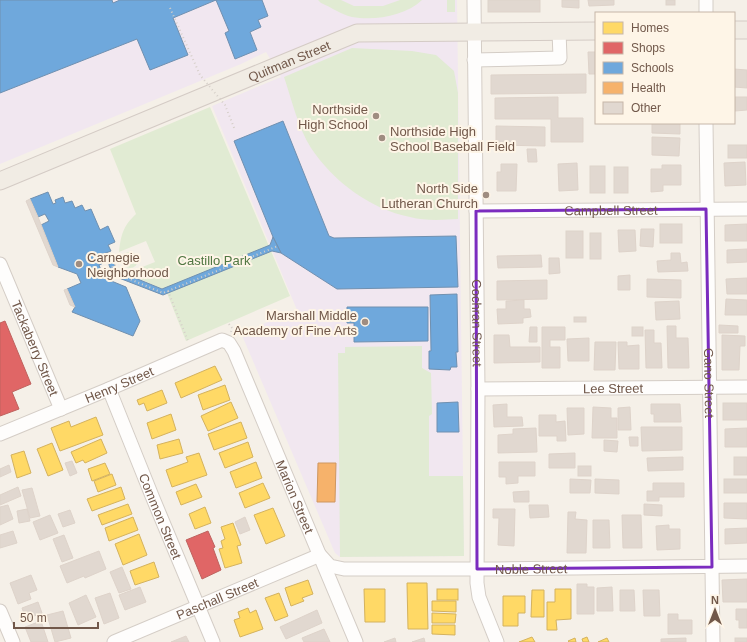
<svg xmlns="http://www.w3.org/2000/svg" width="747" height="642" viewBox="0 0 747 642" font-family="Arial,sans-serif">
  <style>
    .education { fill: #f1e7f0 }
    .green { fill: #e1ebd3 }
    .homes { fill: #ffd966; stroke: #d4b25e }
    .shops { fill: #e06666; stroke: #bf625e }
    .schools { fill: #6fa8dc; stroke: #7090b0 }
    .health { fill: #f6b26b; stroke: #ce9761 }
    .building { fill: #e1d8d0; stroke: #ded3ca }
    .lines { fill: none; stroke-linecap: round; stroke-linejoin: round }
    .minor-casing { stroke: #d4cdc6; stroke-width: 15 }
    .major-casing { stroke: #d4cbc5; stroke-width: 19 }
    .path { stroke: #d6cfc9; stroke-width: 2; stroke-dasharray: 1 3; stroke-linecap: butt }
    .minor { stroke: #fefdfc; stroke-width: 13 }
    .major { stroke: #f1ece4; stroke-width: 17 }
    .path-bridge { stroke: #d6cfc9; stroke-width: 2; stroke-dasharray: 1 3; stroke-linecap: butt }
    .marked { fill: none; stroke: #7b2cbf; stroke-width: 3; stroke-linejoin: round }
    .poi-dot { fill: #9f8d81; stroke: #fef5e7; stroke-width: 1.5 }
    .labels { text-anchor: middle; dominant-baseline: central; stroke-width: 4; stroke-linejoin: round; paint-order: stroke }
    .street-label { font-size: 13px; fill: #71584a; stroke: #fef5e7 }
    .poi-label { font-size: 13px; fill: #71584a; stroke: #fef5e7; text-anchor: end }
    .park-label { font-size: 13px; fill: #517742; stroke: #fef5e7 }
  </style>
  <rect width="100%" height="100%" fill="#f5f0e8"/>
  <path class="education" d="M0,0H457L464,556L340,557L335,553L241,333L297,310L212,106L281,77L266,52L241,64L0,164Z"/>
  <g class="green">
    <path d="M318,0H341L354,6H383L400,0H422C405,16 375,21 352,17C342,15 331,7 321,3Z"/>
    <rect x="447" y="0" width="8" height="12"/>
    <path d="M352,48L412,51L436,55L454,71L458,93V219C442,220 425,221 410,217C370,209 334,182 311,148C298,127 292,101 284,77Z"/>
    <path d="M210,107L290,296L186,341L165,288L162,289L127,273L155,262L146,241L119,252C121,235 123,226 136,214L110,149Z"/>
    <circle cx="130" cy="260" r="8"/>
    <path d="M422,346V368L431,373L432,414L429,416V476H463L464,556L340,557L338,353H345V347Z"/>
  </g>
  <g class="homes">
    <path d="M215,366L222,380L181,398L175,383Z"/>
    <path d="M225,385L230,400L203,410L198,395Z"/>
    <path d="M162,390L167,403L147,411L144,403L139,405L137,400Z"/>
    <path d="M231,402L238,418L208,431L201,416Z"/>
    <path d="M171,414L176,430L152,439L147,423Z"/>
    <path d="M96,417L103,435L60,451L51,428L69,421L71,427Z"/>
    <path d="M241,422L247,438L214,450L208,434Z"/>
    <path d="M101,439L107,453L85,463L83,460L76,463L71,452Z"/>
    <path d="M179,439L183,453L160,459L157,445Z"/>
    <path d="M248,442L253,457L225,468L219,453Z"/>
    <path d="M52,443L63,470L48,476L37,449Z"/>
    <path d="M24,451L31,473L17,478L11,455Z"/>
    <path d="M199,453L207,475L172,487L166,470L188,462L186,457Z"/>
    <path d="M256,462L262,478L236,488L230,472Z"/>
    <path d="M105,463L110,474L92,481L88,469Z"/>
    <path d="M112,474L116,485L98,492L94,481Z"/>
    <path d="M263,483L270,498L245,508L239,493Z"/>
    <path d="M196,484L202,497L181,505L176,492Z"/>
    <path d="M121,487L125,499L92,511L87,499Z"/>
    <path d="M128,504L132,514L102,525L98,515Z"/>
    <path d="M205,507L211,523L195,529L189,514Z"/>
    <path d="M273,508L285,536L266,544L254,515Z"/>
    <path d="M133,517L138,530L109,541L105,528Z"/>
    <path d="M233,523L241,545L237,546L242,563L225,568L219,549L223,548L221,541L225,539L221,527Z"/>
    <path d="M139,534L147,555L123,565L115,544Z"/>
    <path d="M154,562L159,577L135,585L130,571Z"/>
    <path d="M308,580L313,594L302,598L304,601L291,606L285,588Z"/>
    <path d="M407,583H427L428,629H408Z"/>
    <path d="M364,589H385V622H365Z"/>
    <rect x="437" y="589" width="21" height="11"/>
    <path d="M555,589H571V619L556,620L557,630H547V602H555Z"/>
    <path d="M532,590H544V617H531Z"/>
    <path d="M279,593L288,616L275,621L265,598Z"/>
    <path d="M503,596H525V613H518V626H503Z"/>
    <path d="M432,601H456V612L432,611Z"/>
    <path d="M248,608L250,613L256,610L263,629L240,637L234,620L240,618L238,612Z"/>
    <path d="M432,613L456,614L455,623H432Z"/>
    <path d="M432,625H455V635L432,634Z"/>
    <path d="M532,637L535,642H519Z"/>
    <path d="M587,637L589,642H583L582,639Z"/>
    <path d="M575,638L576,642H569L568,641Z"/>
    <path d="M607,638L609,642H598Z"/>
  </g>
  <g class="shops">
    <path d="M5,321L31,384L12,392L19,409L0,416V323Z"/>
    <path d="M208,531L215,547L213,548L221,570L202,579L186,540Z"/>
  </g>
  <g class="schools">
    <path d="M0,0H112L113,3L120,0H262L268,16L258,20L261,27L250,32L257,50L235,59L225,33L229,31L216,0L173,18L188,55L150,70L137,39L0,93Z"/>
    <path d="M283,121L329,236L334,238L456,236L458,287L337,289L281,253L273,237L234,141Z"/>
    <path d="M48,192L53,204L56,203L55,200L63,197L65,203L72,201L75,208L82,205L85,211L91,209L100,230L108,226L115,242L108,245L111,251L103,254L106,262L99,265L104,278L126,287L140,321L133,336L72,312L75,307L67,289L81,283L77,274L58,267L41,225L49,221L45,214L38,217L30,199Z"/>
    <path d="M273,237L281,253L272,251L163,295L119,278L112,272L109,265L110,254L115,256L114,261L115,267L118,271L162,289L270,245Z"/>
    <path d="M457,294L458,352H456L457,367H451L450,370L429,369V351H431L430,295Z"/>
    <path d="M347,307H428V341L354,342V323H347Z"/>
    <path d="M458,402L459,432H437V403Z"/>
  </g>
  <path class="health" d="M318,463H336L335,502H317Z"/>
  <g class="building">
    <rect x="488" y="0" width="52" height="12"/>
    <path d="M562,0H579V8L562,7Z"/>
    <path d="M588,0H614V5L589,6Z"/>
    <rect x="666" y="0" width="9" height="5"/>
    <path d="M588,52H596V74H589Z"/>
    <path d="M734,69L747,70V88L734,87Z"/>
    <path d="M586,74V93L491,94V75Z"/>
    <path d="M558,97V118H583V142H551V119H495V98Z"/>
    <path d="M735,97H747V110L735,111Z"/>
    <path d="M652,123H680V134L652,133Z"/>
    <path d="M496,126L545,127V146L496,145Z"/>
    <path d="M652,137L680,138L679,156L652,155Z"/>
    <rect x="728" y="145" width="19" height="13"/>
    <path d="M527,149H536L537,162H528Z"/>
    <path d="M745,162L746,185L725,186L724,163Z"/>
    <path d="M577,163L578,190L559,191L558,164Z"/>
    <path d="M501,164H517L516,191H497V172H501Z"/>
    <path d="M662,165H681V185H663V191L651,192V169H662Z"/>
    <rect x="590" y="166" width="15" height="27"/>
    <rect x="614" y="167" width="14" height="26"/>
    <path d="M30,199L38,217L58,267L53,265L26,201Z"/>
    <rect x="660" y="224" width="22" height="19"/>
    <path d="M747,224V241H725V225Z"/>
    <path d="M641,229H654L653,247L640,246Z"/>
    <path d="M618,230H635L636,251L619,252Z"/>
    <rect x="566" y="231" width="17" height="27"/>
    <rect x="590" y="233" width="11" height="26"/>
    <path d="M747,249V262L727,263V250Z"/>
    <path d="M671,253H680L681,263L687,262L688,271L658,272L657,261L671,260Z"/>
    <path d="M541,255L542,267L498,268L497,256Z"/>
    <path d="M549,258H559L560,273L549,274Z"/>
    <path d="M630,275V290H618V276Z"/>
    <path d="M747,278V294H727L726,279Z"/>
    <path d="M647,279L681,280V298L647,297Z"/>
    <path d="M547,280V299L497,300V281Z"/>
    <path d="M67,289L75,307L70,305L64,290Z"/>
    <path d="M726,299L747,300V315H725Z"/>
    <path d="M524,300V309H530L531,317L523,318V323L498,324L497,309H506V301Z"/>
    <path d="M679,301L680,319L656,320L655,302Z"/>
    <rect x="574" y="317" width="12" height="5"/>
    <path d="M719,325L738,326V333H719Z"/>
    <path d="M667,326H676V338H688L689,368H668Z"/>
    <path d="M530,327H537V342H529Z"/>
    <path d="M542,327H565V340H550V347H560V368H542Z"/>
    <rect x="632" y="327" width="11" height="9"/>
    <path d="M645,330H654V343H661L662,368H646Z"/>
    <path d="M494,335H509L510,347H540V362L494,363Z"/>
    <path d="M722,335L745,336V346H740L739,370H722Z"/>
    <path d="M589,338V361H568L567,339Z"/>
    <path d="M595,342H616L615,370H594Z"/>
    <path d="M618,342H627V346L639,345V369H619Z"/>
    <rect x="723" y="403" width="24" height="17"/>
    <path d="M507,404V417H522L523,426L494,427L493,405Z"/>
    <path d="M651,404H680L681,422H654V414H651Z"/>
    <path d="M593,407L611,408V418H617V438H592Z"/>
    <path d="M630,407L631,430H618V408Z"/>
    <path d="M567,408H584V434L568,435Z"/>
    <path d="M539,415H556V422L565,421L566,441H557V436H539Z"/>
    <path d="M641,427H682V450L642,451Z"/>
    <path d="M536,428L537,452L498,453V435L513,434V429Z"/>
    <path d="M747,428V447H725V429Z"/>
    <path d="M629,437H638V446H630Z"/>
    <path d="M604,440L618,441L617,452L604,451Z"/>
    <path d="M575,453V468H549V454Z"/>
    <path d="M683,457V470L648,471L647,458Z"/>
    <rect x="734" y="457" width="13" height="18"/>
    <path d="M72,461L77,473L70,476L65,463Z"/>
    <path d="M499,462H535V476H518V483L506,484V477H499Z"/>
    <path d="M9,465L11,472L0,477V469Z"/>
    <rect x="578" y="466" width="13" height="10"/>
    <path d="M570,479L591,480L590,493H570Z"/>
    <path d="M595,479L619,480V494L595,493Z"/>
    <rect x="724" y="479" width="23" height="14"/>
    <path d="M653,483H684V497H659V501H647V491H653Z"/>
    <path d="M18,487L21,496L0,505V495Z"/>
    <path d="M32,488L40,516L30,518L22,490Z"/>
    <path d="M529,491V502H514L513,492Z"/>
    <path d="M724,503H747V519L724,518Z"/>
    <path d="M644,504L662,505V516L644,515Z"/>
    <path d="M8,505L13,519L0,525V507Z"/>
    <path d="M529,505H548L549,517L530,518Z"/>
    <path d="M27,509L30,521L19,523L17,511Z"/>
    <path d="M493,509H515L514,546L498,545L499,518H493Z"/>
    <path d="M70,510L75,523L63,527L58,514Z"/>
    <path d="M568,512H576L575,519L587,520L586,553H567Z"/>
    <path d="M50,515L58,533L40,540L33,522Z"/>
    <path d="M622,515H641L642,548H623Z"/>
    <path d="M245,517L250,530L240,534L235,522Z"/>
    <path d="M593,520H609L610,548H593Z"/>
    <path d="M669,525V529H680V549L657,550L656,526Z"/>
    <path d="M747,528V543L725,544V529Z"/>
    <path d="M13,531L17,543L0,548V535Z"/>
    <path d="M64,535L73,558L62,562L53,539Z"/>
    <path d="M99,551L106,569L85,578L84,576L67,583L60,566Z"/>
    <path d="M122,567L131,589L119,593L110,572Z"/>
    <path d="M31,575L37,590L29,593L31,599L18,604L10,583Z"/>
    <path d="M747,579V602H723L722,580Z"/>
    <path d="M577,584H587V587H594V614H577Z"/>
    <path d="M140,587L146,602L125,610L119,595Z"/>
    <path d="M612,587L613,611H597V588Z"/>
    <path d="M620,590H634L635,611H620Z"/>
    <path d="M643,590H659L660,616H644Z"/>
    <path d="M110,593L119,618L104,624L95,598Z"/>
    <path d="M86,595L96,617L78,625L69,603Z"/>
    <path d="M38,602L42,613L26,619L22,608Z"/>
    <path d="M736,609H747V628H739V620H736Z"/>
    <path d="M317,610L322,623L286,639L280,627Z"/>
    <path d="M63,611L71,638L55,642L47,615Z"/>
    <path d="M668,614H678V620H692V634H668Z"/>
    <path d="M41,621L48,642H31L25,627Z"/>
    <path d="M324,629L330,642H304L302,638Z"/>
    <path d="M186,636L189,642H171Z"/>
    <path d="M395,638L396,642H384Z"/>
    <path d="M424,638L425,642H412Z"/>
    <path d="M686,638V642H661V639Z"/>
    <rect x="735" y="638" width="12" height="4"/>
  </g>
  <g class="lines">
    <g class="minor-casing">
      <g id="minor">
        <path id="s1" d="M474,0L478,389L477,583L479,597L497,642"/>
        <path d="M706,0V13"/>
        <path d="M474,60L560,58L559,31"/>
        <path id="s2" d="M706,123L713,642"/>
        <path id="s3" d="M476,211L747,209"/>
        <path id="s4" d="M0,264L61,409"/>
        <path id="s5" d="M109,389L152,496L213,642"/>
        <path id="s6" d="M478,389L747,387"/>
        <path id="s7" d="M0,434L109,389L222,340L229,343L234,351L356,642"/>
        <path d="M0,611L13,642"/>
        <path id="s8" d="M114,642L320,555L330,566L344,569H497L747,566"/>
      </g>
    </g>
    <g class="major-casing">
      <g id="major">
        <path d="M734,30H747"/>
        <path id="s9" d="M0,181L272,68L357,33L596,31"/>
      </g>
    </g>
    <g class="path">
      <path d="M119,263L112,266L114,271L120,275L163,293L278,246"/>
      <path d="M168,291L188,341"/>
      <path d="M229,324L232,328L231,332"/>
    </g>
    <use href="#minor" class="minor"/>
    <use href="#major" class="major"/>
    <path class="path-bridge" d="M170,8L200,75L225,105L235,130"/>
  </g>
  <path class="marked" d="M706,209L712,567L477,569L476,211Z"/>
  <g class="poi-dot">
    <circle cx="376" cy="116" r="4"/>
    <circle cx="382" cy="138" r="4"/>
    <circle cx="486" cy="195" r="4"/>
    <circle cx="79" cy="264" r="4"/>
    <circle cx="365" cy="322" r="4"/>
  </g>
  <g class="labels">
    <g class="street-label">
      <text stroke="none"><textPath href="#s9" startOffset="313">Quitman Street</textPath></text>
      <text stroke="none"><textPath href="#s3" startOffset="135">Campbell Street</textPath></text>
      <text stroke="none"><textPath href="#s1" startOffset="323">Cochran Street</textPath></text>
      <text stroke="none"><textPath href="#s4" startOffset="91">Tackaberry Street</textPath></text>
      <text stroke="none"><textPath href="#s2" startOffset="260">Gano Street</textPath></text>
      <text stroke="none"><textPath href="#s7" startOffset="129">Henry Street</textPath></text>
      <text stroke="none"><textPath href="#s6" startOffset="135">Lee Street</textPath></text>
      <text stroke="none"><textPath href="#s7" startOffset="416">Marion Street</textPath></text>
      <text stroke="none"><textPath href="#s5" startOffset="137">Common Street</textPath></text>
      <text stroke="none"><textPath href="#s8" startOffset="440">Noble Street</textPath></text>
      <text stroke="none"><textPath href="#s8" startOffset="112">Paschall Street</textPath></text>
    </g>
    <g class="poi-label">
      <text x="368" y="109">Northside<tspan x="368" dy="15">High School</tspan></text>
      <text x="390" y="131" text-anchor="start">Northside High<tspan x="390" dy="15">School Baseball Field</tspan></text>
      <text x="478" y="188">North Side<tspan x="478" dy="15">Lutheran Church</tspan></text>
      <text x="87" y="257" text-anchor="start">Carnegie<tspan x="87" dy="15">Neighborhood</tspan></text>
      <text x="357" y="315">Marshall Middle<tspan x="357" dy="15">Academy of Fine Arts</tspan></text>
    </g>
    <g class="park-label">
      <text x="214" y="260">Castillo Park</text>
    </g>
  </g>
  <rect x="595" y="12" width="140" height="112" fill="#fef5e7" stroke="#c6b6a8"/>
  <rect x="603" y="22" width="20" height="12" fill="#ffd966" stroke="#c6b6a8"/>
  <text x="631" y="32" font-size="12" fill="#71584a">Homes</text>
  <rect x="603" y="42" width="20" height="12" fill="#e06666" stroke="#c6b6a8"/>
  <text x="631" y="52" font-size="12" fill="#71584a">Shops</text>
  <rect x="603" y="62" width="20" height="12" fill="#6fa8dc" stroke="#c6b6a8"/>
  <text x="631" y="72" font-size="12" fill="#71584a">Schools</text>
  <rect x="603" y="82" width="20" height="12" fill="#f6b26b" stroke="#c6b6a8"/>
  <text x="631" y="92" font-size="12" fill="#71584a">Health</text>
  <rect x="603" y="102" width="20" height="12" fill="#e1d8d0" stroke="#c6b6a8"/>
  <text x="631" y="112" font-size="12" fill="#71584a">Other</text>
  <g transform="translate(715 610)" stroke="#fef5e7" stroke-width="3" paint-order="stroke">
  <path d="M0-3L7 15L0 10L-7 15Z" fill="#71584a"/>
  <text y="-6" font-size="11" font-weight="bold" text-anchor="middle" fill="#71584a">N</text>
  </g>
  <path d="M14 622v6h84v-6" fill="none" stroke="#71584a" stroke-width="2"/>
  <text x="20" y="622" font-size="12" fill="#71584a" stroke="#fef5e7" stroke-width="3" paint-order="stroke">50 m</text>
</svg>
